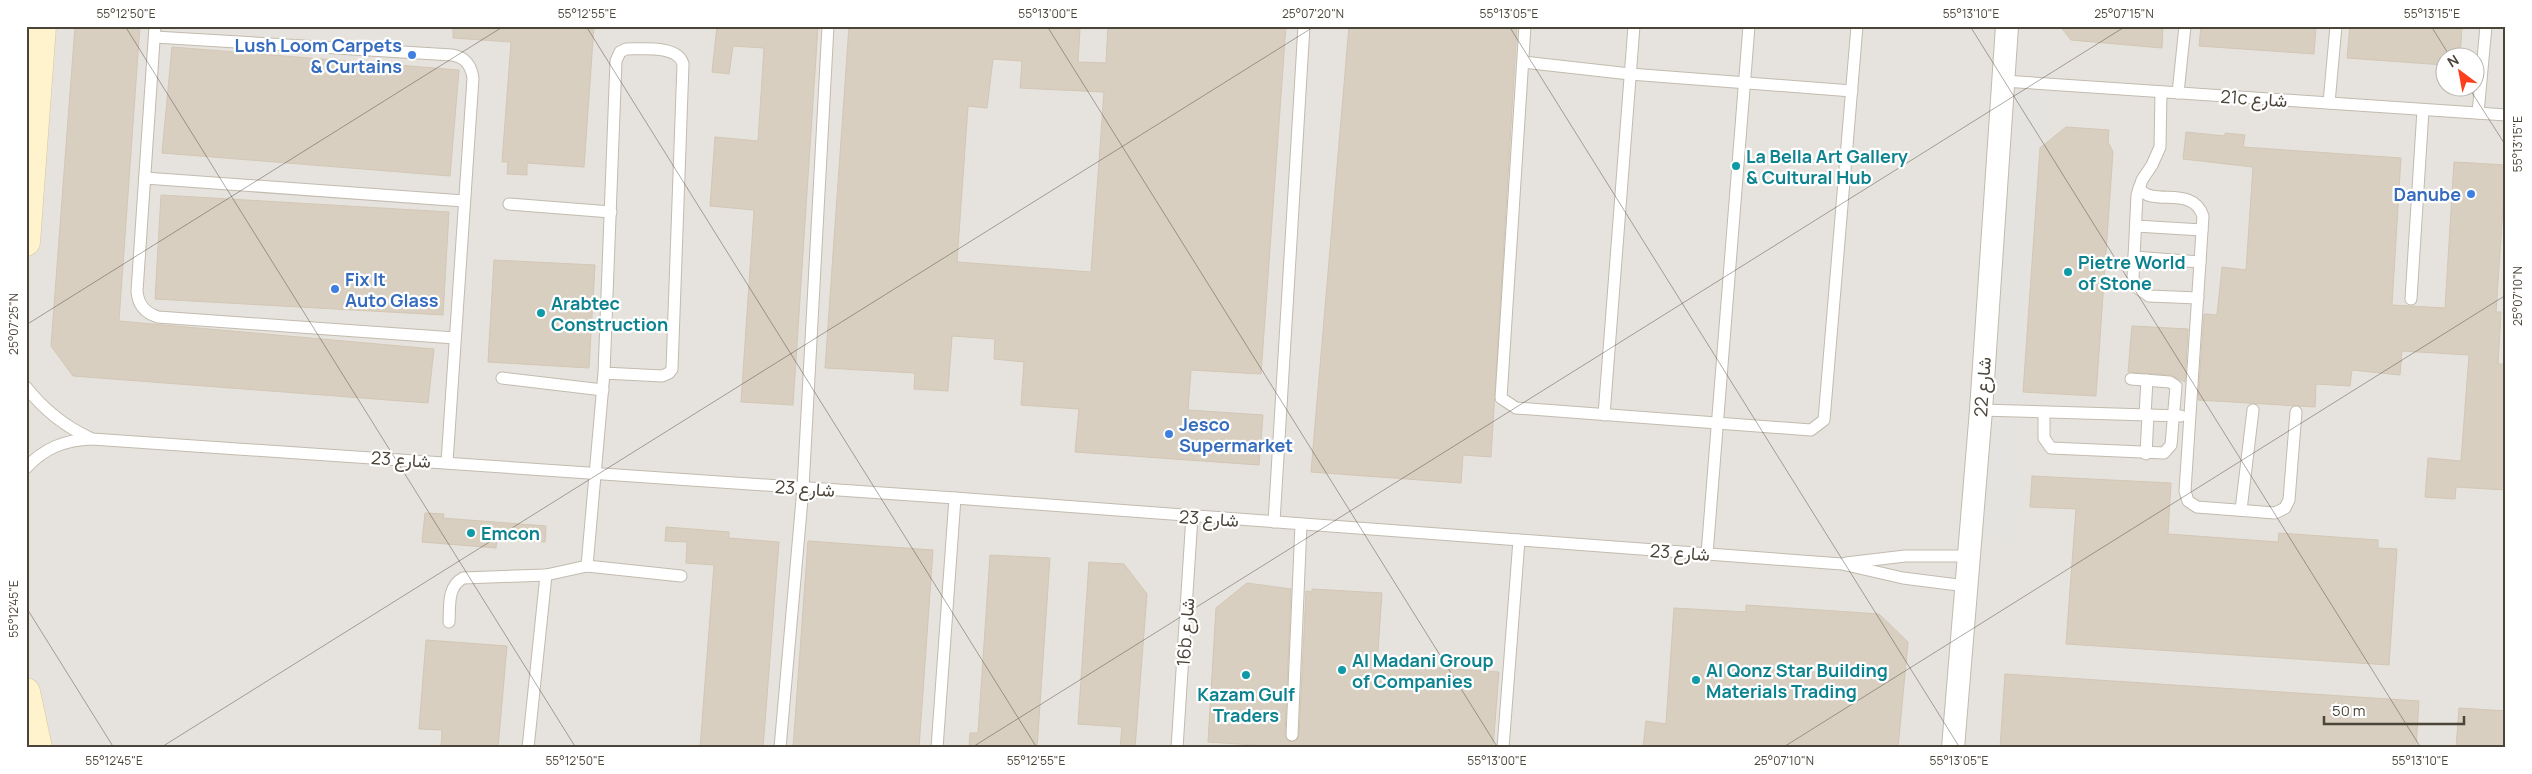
<svg xmlns="http://www.w3.org/2000/svg" width="2532" height="774" viewBox="0 0 2532 774" font-family="Manrope,Vazirmatn,sans-serif">
  <style>
    .industrial { fill: #e6e2dd; fill-rule: evenodd }
    .parking { fill: #e5e3e0 }
    .building { fill: #d8cfc1; stroke: #d3c7b4; fill-rule: evenodd }
    .lines { fill: none; stroke-linecap: round; stroke-linejoin: round }
    .service-casing { stroke: #c2bbae; stroke-width: 13 }
    .minor-casing { stroke: #c2bbae; stroke-width: 24 }
    .secondary-casing { stroke: #d6c79b; stroke-width: 29 }
    .service { stroke: #fff; stroke-width: 11 }
    .minor { stroke: #fff; stroke-width: 22 }
    .secondary { stroke: #fff3cd; stroke-width: 28 }
    .ticks { fill: none; stroke: #4b4439; stroke-width: 1; stroke-opacity: 0.45 }
    .shop-dot { fill: #3f7fe0; stroke: #fff; stroke-width: 2 }
    .culture-dot { fill: #0f9aa8; stroke: #fff; stroke-width: 2 }
    .labels { text-anchor: middle; dominant-baseline: central; stroke-width: 4.5; stroke-linejoin: round; paint-order: stroke }
    .shop-label { font-size: 18px; font-weight: bold; fill: #366cbe; stroke: #fff; text-anchor: end }
    .street-label { font-size: 18px; fill: #4b4439; stroke: #fff }
    .culture-label { font-size: 18px; font-weight: bold; fill: #0d838f; stroke: #fff; text-anchor: start }
    .neatline { fill: none; stroke: #4b4439; stroke-width: 2 }
    .ticks-label { font-size: 12px; text-anchor: middle; fill: #4b4439 }
  </style>
  <rect width="100%" height="100%" fill="#f6f3ec"/>
  <path class="industrial" d="M26,26H2506V748H26ZM2444,58H2474V88H2444Z"/>
  <path class="parking" d="M2014,90L2051,93L2017,543L1980,541Z"/>
  <g class="building">
    <path d="M75,26H140L119,321L434,349L428,403L73,376L51,346Z"/>
    <path d="M453,26H594L584,167L527,163V175L507,174L508,162H502L511,42L453,38Z"/>
    <path d="M717,26H818L793,405L741,402L754,210L710,206L715,137L758,141L764,48L733,46L729,74L712,72Z"/>
    <path d="M849,26H1015L1080,29L1078,62L1106,63L1108,26H1286L1261,374L1191,370L1188,410L1263,415L1259,465L1075,452L1079,409L1021,405L1024,362L994,359L995,339L952,336L948,391L914,389L915,373L825,368ZM993,59L1022,61L1020,88L1104,92L1091,272L957,262L968,106L987,108Z"/>
    <path d="M1349,26H1517L1491,457L1463,455L1461,483L1311,472Z"/>
    <path d="M2060,26H2163L2162,48L2071,40Z"/>
    <path d="M2201,26H2316L2314,54L2199,46Z"/>
    <path d="M2350,26H2462L2460,58H2444V65L2347,58Z"/>
    <path d="M172,47L459,70L450,176L162,153Z"/>
    <path d="M2066,127L2109,130L2108,142L2113,152L2096,396L2023,392L2040,148Z"/>
    <path d="M2186,132L2225,136V133L2245,135L2243,147L2401,158L2392,305L2445,308L2454,162L2506,165L2496,312H2501L2498,364H2506V490L2456,487L2455,499L2425,497L2428,458L2461,461L2469,355L2402,351L2400,375L2352,370L2350,386L2316,384L2315,407L2198,400L2204,314L2217,315L2222,267L2246,270L2253,167L2183,159Z"/>
    <path d="M161,195L449,212L443,315L155,299Z"/>
    <path d="M494,260L595,265L589,368L488,362Z"/>
    <path d="M2132,326L2188,329L2185,382L2171,375L2128,372Z"/>
    <path d="M2032,476L2171,483L2168,534L2278,542L2279,533L2378,540V548L2397,549L2389,665L2066,644L2076,509L2030,507Z"/>
    <path d="M425,513L444,514L443,518L546,526L545,542L497,539L496,548L422,542Z"/>
    <path d="M666,527L729,532V538L779,542L763,748H700L714,565L686,563L687,542L665,541Z"/>
    <path d="M808,541L933,550L919,748H793Z"/>
    <path d="M990,555L1050,558L1037,748H969L970,733H978Z"/>
    <path d="M1089,562L1124,564L1147,594L1135,748H1120L1122,727L1078,724Z"/>
    <path d="M1247,583L1291,589L1285,735L1288,741L1295,742L1299,736L1306,591L1312,592V589L1382,593L1377,664L1499,672L1493,748H1299L1208,742L1216,608Z"/>
    <path d="M1746,605L1879,614L1908,642L1898,748H1643L1646,721L1666,724L1674,608L1746,612Z"/>
    <path d="M426,640L507,646L498,748H441L442,730L419,729Z"/>
    <path d="M2005,674L2419,701L2416,748H2000Z"/>
    <path d="M2459,708L2506,711V748H2456Z"/>
  </g>
  <g class="lines">
    <g class="service-casing">
      <g id="service">
        <path d="M155,26L137,291C138,305 145,313 158,317L455,338"/>
        <path d="M1525,26L1501,398L1516,408L1811,430L1824,420L1857,26"/>
        <path d="M155,37L452,55C465,57 471,65 473,78L447,462"/>
        <path d="M1523,62L1630,74L1852,91"/>
        <path d="M2003,81L2506,115"/>
        <path d="M2161,92L2160,147L2152,165L2142,180L2137,195L2133,278L2136,287L2149,296L2198,298"/>
        <path d="M2178,93L2185,26"/>
        <path d="M2329,103L2336,26"/>
        <path d="M2478,113L2486,26"/>
        <path d="M145,178L464,201"/>
        <path d="M2139,188C2152,208 2192,184 2203,216L2185,491L2188,501L2197,507L2275,513L2285,508L2289,500L2296,412"/>
        <path d="M509,204L611,212"/>
        <path d="M2136,226L2202,230"/>
        <path d="M2134,257L2200,262"/>
        <path d="M2411,299L2423,110"/>
        <path d="M502,378L603,390"/>
        <path d="M26,387C44,410 64,426 90,438"/>
        <path d="M1981,410L2181,416"/>
        <path d="M2044,412V438L2051,448L2164,453L2171,445L2176,386L2170,382L2131,379"/>
        <path d="M1604,415L1634,26"/>
        <path d="M2145,415L2147,380"/>
        <path d="M2146,454L2148,415"/>
        <path d="M26,468C44,448 65,440 92,439L955,498L1842,564L1903,578L1966,586"/>
        <path d="M2241,510L2253,410"/>
        <path d="M1274,522L1304,26"/>
        <path d="M1707,554L1749,26"/>
        <path d="M1846,563L1905,556H1969"/>
        <path d="M587,566L604,373L616,61L620,52L626,49C643,49 678,45 683,64L672,369L669,373L662,376L604,373"/>
        <path d="M449,622C450,606 447,587 463,578L546,575L587,566L681,576"/>
        <path d="M1292,735L1301,524"/>
        <path d="M528,748L546,575"/>
        <path d="M780,748L803,488L828,26"/>
        <path d="M937,748L955,498"/>
        <path d="M1177,748L1192,516"/>
        <path d="M1503,748L1519,540"/>
      </g>
    </g>
    <g class="minor-casing">
      <path id="minor" d="M1953,748L1981,410L2007,26"/>
    </g>
    <g class="secondary-casing">
      <g id="secondary">
        <path d="M26,242L42,26"/>
        <path d="M26,692L38,748"/>
      </g>
    </g>
    <use href="#service" class="service"/>
    <use href="#minor" class="minor"/>
    <use href="#secondary" class="secondary"/>
  </g>
  <path class="ticks" d="M125,26L576,748M586,26L1037,748M1047,26L1498,748M1509,26L1960,748M1970,26L2421,748M2431,26L2451,58M2469,88L2506,146M26,325L504,26M26,607L114,748M160,748L1315,26M971,748L2126,26M1782,748L2506,295"/>
  <g class="shop-dot">
    <circle cx="412" cy="55" r="5"/>
    <circle cx="2471" cy="194" r="5"/>
    <circle cx="335" cy="289" r="5"/>
    <circle cx="1169" cy="434" r="5"/>
  </g>
  <g class="culture-dot">
    <circle cx="1736" cy="166" r="5"/>
    <circle cx="2068" cy="272" r="5"/>
    <circle cx="541" cy="313" r="5"/>
    <circle cx="471" cy="533" r="5"/>
    <circle cx="1342" cy="670" r="5"/>
    <circle cx="1246" cy="675" r="5"/>
    <circle cx="1696" cy="680" r="5"/>
  </g>
  <g class="labels">
    <g class="shop-label">
      <text x="402" y="45">Lush Loom Carpets<tspan x="402" dy="21">&amp; Curtains</tspan></text>
      <text x="2461" y="194">Danube</text>
      <text x="345" y="279" text-anchor="start">Fix It<tspan x="345" dy="21">Auto Glass</tspan></text>
      <text x="1179" y="424" text-anchor="start">Jesco<tspan x="1179" dy="21">Supermarket</tspan></text>
    </g>
    <g class="street-label">
      <text transform="translate(2254 98) rotate(4)">21c شارع</text>
      <text transform="translate(1982 387) rotate(-86)">شارع 22</text>
      <text transform="translate(401 459) rotate(4)">شارع 23</text>
      <text transform="translate(805 488) rotate(4)">شارع 23</text>
      <text transform="translate(1209 518) rotate(4)">شارع 23</text>
      <text transform="translate(1680 552) rotate(4)">شارع 23</text>
      <text transform="translate(1185 632) rotate(-86)">16b شارع</text>
    </g>
    <g class="culture-label">
      <text x="1746" y="156">La Bella Art Gallery<tspan x="1746" dy="21">&amp; Cultural Hub</tspan></text>
      <text x="2078" y="262">Pietre World<tspan x="2078" dy="21">of Stone</tspan></text>
      <text x="551" y="303">Arabtec<tspan x="551" dy="21">Construction</tspan></text>
      <text x="481" y="533">Emcon</text>
      <text x="1352" y="660">Al Madani Group<tspan x="1352" dy="21">of Companies</tspan></text>
      <text x="1706" y="670">Al Qonz Star Building<tspan x="1706" dy="21">Materials Trading</tspan></text>
      <text x="1246" y="694" text-anchor="middle">Kazam Gulf<tspan x="1246" dy="21">Traders</tspan></text>
    </g>
  </g>
  <rect width="2532" height="774" fill="none" stroke="#ffffff" stroke-width="55"/>
  <g transform="translate(2460 72) rotate(328)"><circle r="24" fill="#ffffff" stroke="#b7b4b0"/>
  <path d="M0-4L9 19L0 12L-9 19Z" fill="#fc3f1d"/>
  <text y="-8" font-size="14" font-weight="bold" text-anchor="middle" fill="#4b4439">N</text>
  </g>
  <path d="M2324 716v8h140v-8" fill="none" stroke="#4b4439" stroke-width="2.5"/>
  <text x="2332" y="716" font-size="15" fill="#4b4439" stroke="#ffffff" stroke-width="4" paint-order="stroke">50 m</text>
  <rect x="28" y="28" width="2476" height="718" class="neatline"/>
  <g class="ticks-label">
    <text x="126" y="18">55°12'50"E</text>
    <text x="587" y="18">55°12'55"E</text>
    <text x="1048" y="18">55°13'00"E</text>
    <text x="1313" y="18">25°07'20"N</text>
    <text x="1509" y="18">55°13'05"E</text>
    <text x="1971" y="18">55°13'10"E</text>
    <text x="2124" y="18">25°07'15"N</text>
    <text x="2432" y="18">55°13'15"E</text>
    <text transform="translate(2518 144) rotate(-90)" y="4">55°13'15"E</text>
    <text transform="translate(2518 296) rotate(-90)" y="4">25°07'10"N</text>
    <text transform="translate(14 324) rotate(-90)" y="4">25°07'25"N</text>
    <text transform="translate(14 609) rotate(-90)" y="4">55°12'45"E</text>
    <text x="114" y="765">55°12'45"E</text>
    <text x="575" y="765">55°12'50"E</text>
    <text x="1036" y="765">55°12'55"E</text>
    <text x="1497" y="765">55°13'00"E</text>
    <text x="1784" y="765">25°07'10"N</text>
    <text x="1959" y="765">55°13'05"E</text>
    <text x="2420" y="765">55°13'10"E</text>
  </g>
</svg>
